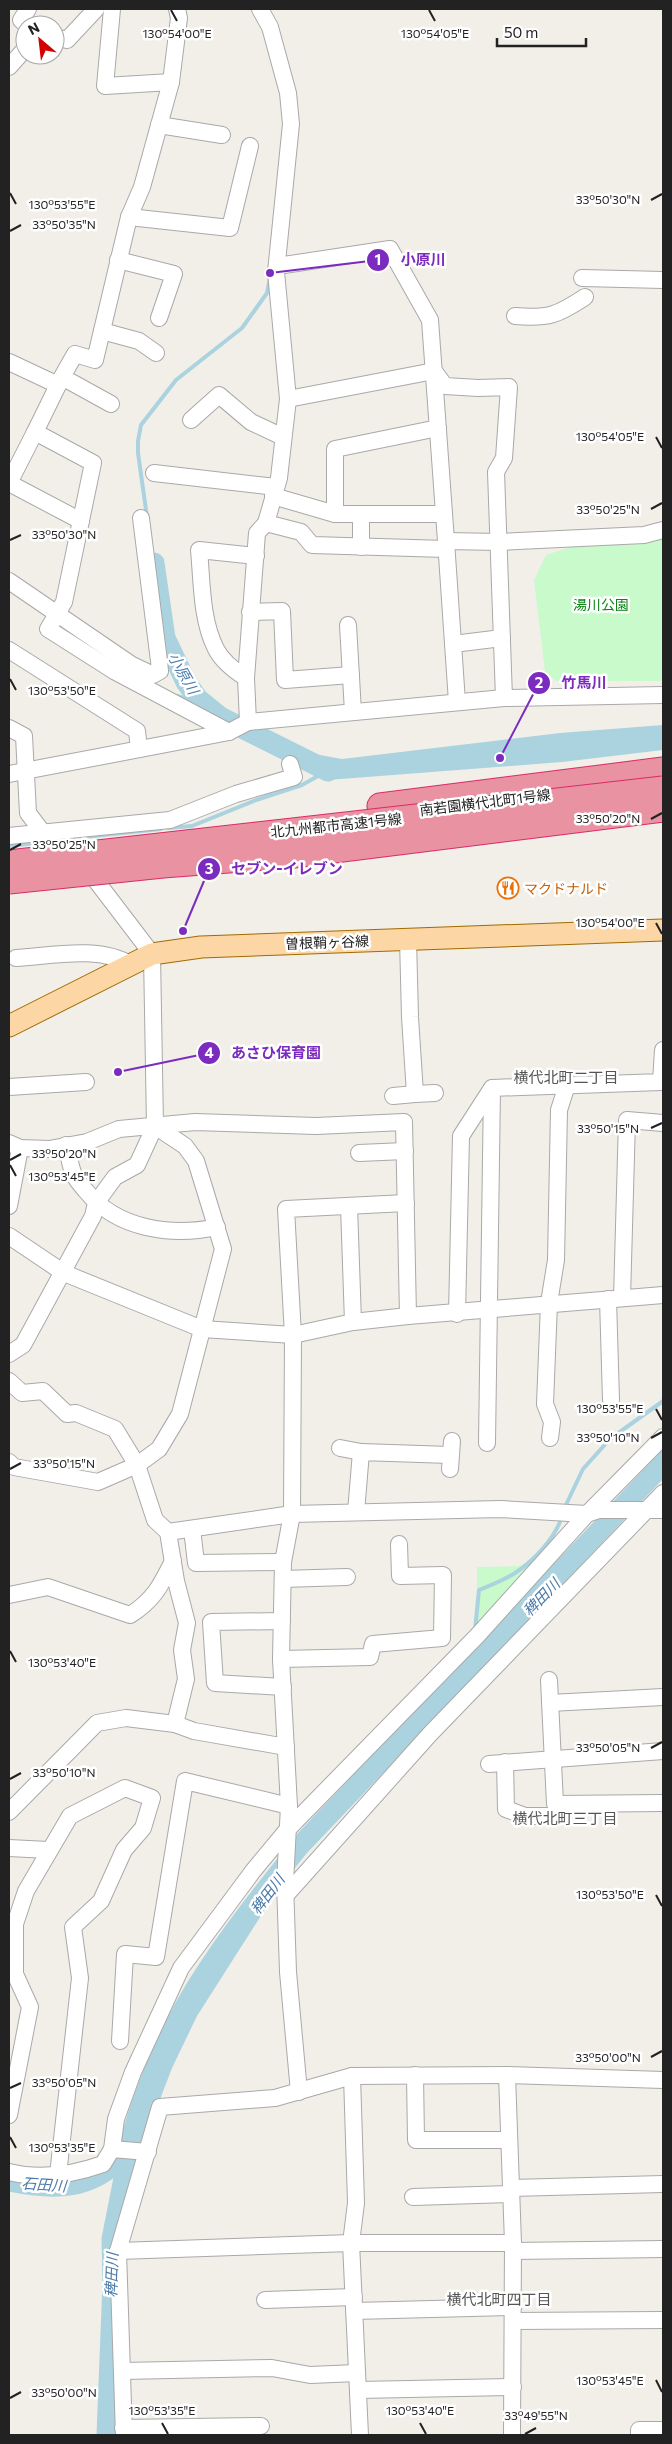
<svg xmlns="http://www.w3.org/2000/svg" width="672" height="2444" viewBox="0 0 672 2444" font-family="Commissioner,'Noto Sans JP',sans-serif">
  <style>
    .park { fill: #c8facc }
    .water { fill: #aad3df }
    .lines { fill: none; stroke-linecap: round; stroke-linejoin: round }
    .stream { stroke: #aad3df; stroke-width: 4 }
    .river { stroke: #aad3df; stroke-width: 21 }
    .minor-casing { stroke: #a9a9a9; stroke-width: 18 }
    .major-casing { stroke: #a06b00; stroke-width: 23 }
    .highway-casing { stroke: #dc2a67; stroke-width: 27 }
    .minor { stroke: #fff; stroke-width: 16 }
    .major { stroke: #fcd6a4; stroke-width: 21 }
    .highway { stroke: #e892a2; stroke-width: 25 }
    .highway-bridge-casing { stroke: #dc2a67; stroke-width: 27; stroke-linecap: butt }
    .highway-bridge { stroke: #e892a2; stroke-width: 25 }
    .ticks { fill: none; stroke: #222; stroke-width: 2 }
    .labels { text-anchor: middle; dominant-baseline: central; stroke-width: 5; stroke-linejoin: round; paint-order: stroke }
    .park-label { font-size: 14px; fill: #0c8416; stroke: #fff }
    .street-label { font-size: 14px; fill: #222; stroke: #fff }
    .food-label { font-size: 14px; fill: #c56008; stroke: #fff; text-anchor: start }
    .water-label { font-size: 15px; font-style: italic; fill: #4a7aab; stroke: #fff }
    .neighbourhood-label { font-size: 15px; fill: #555; stroke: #fff }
    .ticks-label { font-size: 12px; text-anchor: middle; fill: #222; stroke: #fff; stroke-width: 5; stroke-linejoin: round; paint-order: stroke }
    .leader { fill: none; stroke: #7b2cbf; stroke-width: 2 }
    .callout-dot { fill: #7b2cbf; stroke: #fff; stroke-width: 2 }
    .mark-label { font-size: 15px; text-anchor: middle; font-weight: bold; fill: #fff }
    .callout-label { font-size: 15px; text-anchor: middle; font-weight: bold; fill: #7b2cbf; stroke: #fff; stroke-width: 5; stroke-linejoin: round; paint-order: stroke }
  </style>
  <rect width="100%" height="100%" fill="#f2efe9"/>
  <g class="park">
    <path d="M663,534V681H556L545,672L534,580L546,555L592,540Z"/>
    <path d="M538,1560L477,1632V1567L519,1566Z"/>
  </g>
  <g class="water">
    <path d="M663,725V750L562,762L328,780L315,776L303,758L309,753L342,759L560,733Z"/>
    <path d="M663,1449V1479L307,1853L278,1889L197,2016L172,2068L138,2157L132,2161H121L116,2156C132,2089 161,2021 199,1964C229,1918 264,1875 298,1833Z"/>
  </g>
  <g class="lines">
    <g class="stream">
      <path d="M147,517L138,453V441L141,425L176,380L242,328L267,293L270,277"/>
      <path d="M55,623L70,634"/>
      <path d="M177,696L201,703"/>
      <path d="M168,828L192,826L256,800L302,785L318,776"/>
      <path d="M56,840L161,829"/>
      <path d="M9,846L44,842"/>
      <path d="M564,1509L583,1469L610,1439L663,1401"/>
      <path d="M475,1630L479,1590C491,1585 504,1580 515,1573C534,1561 556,1537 562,1516"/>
    </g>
    <g class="river">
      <path d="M154,563L165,638L186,682L198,699L220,717L328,771"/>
      <path d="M9,2181C53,2190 90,2191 123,2156"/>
      <path d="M107,2435L113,2282L112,2239L133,2133"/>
    </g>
    <g class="minor-casing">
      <g id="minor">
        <path d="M112,9L105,86L171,82"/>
        <path d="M27,25L21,20L28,9"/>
        <path d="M55,37L67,40L96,9"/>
        <path d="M9,67L25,49"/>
        <path d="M159,125L222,135"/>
        <path d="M129,217L230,228L250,146"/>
        <path d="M118,260L174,274L159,318"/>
        <path d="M277,266L390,249L430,320L446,541"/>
        <path d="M582,278L663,280"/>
        <path d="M515,316C548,319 558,315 585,297"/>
        <path d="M102,331L139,341L156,353"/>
        <path d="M9,362L58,385"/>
        <path d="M62,377L75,354L95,360L129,217L142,187L171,82L179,18L177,9"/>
        <path d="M288,399L434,371L445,386L478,388L509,387L504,458L496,472L504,698"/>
        <path d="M111,404L62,377L35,432L93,463L64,602L48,629L114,671L229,732"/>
        <path d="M191,420L219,395L251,422L283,437"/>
        <path d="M35,432L9,483L81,521"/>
        <path d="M154,473L276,487"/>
        <path d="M273,496L335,514H444"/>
        <path d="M335,514V449L438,428"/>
        <path d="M361,514V547"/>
        <path d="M266,523L301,532L312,545L446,549"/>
        <path d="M9,581L132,665L153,675L160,671L159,661L141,518"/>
        <path d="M250,612L282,611L285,680L351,675"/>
        <path d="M348,625L353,712"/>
        <path d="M453,644L502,638"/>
        <path d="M9,650L137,731L139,749"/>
        <path d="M246,678C235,671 222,661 216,649C201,620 202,581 199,550L256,556"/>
        <path d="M457,702L446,541L500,542L644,535L663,530"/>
        <path d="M248,722L246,678L257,533L266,523L279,478L288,399L276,272L291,124L288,93L270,27L260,9"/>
        <path d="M9,728L24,736L28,813L59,854L94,878L152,954L155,1126L137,1165L115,1177L96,1203L93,1216L23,1345L9,1354"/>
        <path d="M9,774L229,732L248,722L504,698L663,695"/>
        <path d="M9,836L170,820L236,794L294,777L290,764"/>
        <path d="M408,939L410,1017L415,1094L435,1093"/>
        <path d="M16,958C51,956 100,945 131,965"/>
        <path d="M9,1087L86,1082"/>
        <path d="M393,1096L415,1094"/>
        <path d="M9,1143L20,1148L49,1149L87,1142L119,1129L195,1122L316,1126L404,1122L408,1316"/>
        <path d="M66,1145C69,1155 70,1166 74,1175C77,1181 82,1186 86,1191C117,1229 171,1237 217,1227"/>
        <path d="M359,1153L405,1151"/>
        <path d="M9,1206L20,1148"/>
        <path d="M349,1206L353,1322"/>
        <path d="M9,1236L64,1273L202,1329L293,1335L353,1322L408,1316L663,1295"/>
        <path d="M622,1298L627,1120L663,1123"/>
        <path d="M608,1299L611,1400"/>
        <path d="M457,1314L461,1136L492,1088"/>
        <path d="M9,1381L22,1393L43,1391L67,1414L76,1413L115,1429L137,1465L155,1520L168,1532L176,1581L187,1623L182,1650L186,1679L175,1724L194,1731L286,1747"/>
        <path d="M550,1438L552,1422L545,1404L549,1303L556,1260L559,1110L567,1085"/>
        <path d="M487,1443L492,1088L661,1082L663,1050"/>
        <path d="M340,1448L361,1452"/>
        <path d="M9,1462L14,1467L98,1482L137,1465L159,1449L180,1414L223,1249L196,1161L185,1146L155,1126"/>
        <path d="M450,1469L452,1441"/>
        <path d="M356,1512L361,1452L450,1455"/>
        <path d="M192,1529L196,1563L283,1562"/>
        <path d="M168,1532L292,1514L500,1509L587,1514L599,1510H663"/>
        <path d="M283,1579L347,1577"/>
        <path d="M9,1595L48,1587L130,1615C154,1600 161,1585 173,1561"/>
        <path d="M282,1621L211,1622L215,1683L283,1687"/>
        <path d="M281,1659L370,1657L373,1644L442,1638L443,1575L400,1576L399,1544"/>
        <path d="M549,1680L555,1804L663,1803"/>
        <path d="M550,1703L663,1697"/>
        <path d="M505,1762L506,1809L525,1816H552"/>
        <path d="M489,1764L663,1751"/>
        <path d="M9,1812L97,1723L126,1718L175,1724"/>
        <path d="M9,1848L48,1850"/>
        <path d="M286,1895L430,1734L663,1493"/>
        <path d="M120,2041L125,1954L156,1957L185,1781L289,1806"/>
        <path d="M415,2075L416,2140H509"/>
        <path d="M507,2075L513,2243L512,2435"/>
        <path d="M352,2076L356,2203L351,2243L360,2435"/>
        <path d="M299,2092L288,1972L285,1883L289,1806L281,1659L283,1562L292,1514L293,1335L286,1209L406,1203"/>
        <path d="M9,2115L30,2007L15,1974V1924L26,1891L70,1816L125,1788L152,1798L143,1828L124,1850L101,1901L73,1927L80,1978L58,2175"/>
        <path d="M112,2149L148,2152"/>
        <path d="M9,2172C41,2180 72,2175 103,2164L112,2149L116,2119L133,2072L181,1968L253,1871L287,1830L477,1636L587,1514L663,1437"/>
        <path d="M511,2188L663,2184"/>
        <path d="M413,2197L511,2194"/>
        <path d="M118,2251L351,2243H513"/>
        <path d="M513,2251L663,2249"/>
        <path d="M265,2300L354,2297"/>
        <path d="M354,2311L513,2307"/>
        <path d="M513,2321L663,2320"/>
        <path d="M122,2371L272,2368L310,2375L357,2373"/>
        <path d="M358,2390L513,2387"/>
        <path d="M123,2428L261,2426"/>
        <path d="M124,2435L118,2251L160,2107L275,2098L352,2076L507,2075L663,2080"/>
        <path d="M639,2435V2430H663"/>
      </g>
    </g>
    <g class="major-casing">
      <path id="major" d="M9,1026L152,954L201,947L663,930"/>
    </g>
    <g class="highway-casing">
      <path id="highway" d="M380,806L663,770"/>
    </g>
    <use href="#minor" class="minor"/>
    <use href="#major" class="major"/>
    <use href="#highway" class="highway"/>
    <g class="highway-bridge-casing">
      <g id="highway-bridge">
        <path d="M9,863L663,789"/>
        <path d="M9,881L163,865L294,855L663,809"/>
      </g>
    </g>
    <use href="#highway-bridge" class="highway-bridge"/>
  </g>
  <path class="ticks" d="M171,10L177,21M429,10L435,21M10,193L16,204M651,200L662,194M10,231L21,225M656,437L662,448M651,509L662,503M10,540L21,535M10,679L16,690M651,819L662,813M10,850L21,844M656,923L662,934M651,1128L662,1123M10,1160L21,1154M10,1165L16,1176M656,1409L662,1420M651,1438L662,1432M10,1469L21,1463M10,1651L16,1662M651,1748L662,1742M10,1779L21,1773M656,1895L662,1906M651,2057L662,2051M10,2088L21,2083M10,2137L16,2148M656,2380L662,2392M10,2398L21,2392M162,2423L168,2434M420,2423L426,2434M525,2434L536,2428"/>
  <defs>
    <g id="restaurant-ring" transform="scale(1.125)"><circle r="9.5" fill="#fff" stroke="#e8710a" stroke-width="1.5"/><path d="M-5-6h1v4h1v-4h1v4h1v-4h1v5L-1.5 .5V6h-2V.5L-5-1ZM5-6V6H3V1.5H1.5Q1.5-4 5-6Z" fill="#e8710a"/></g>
  </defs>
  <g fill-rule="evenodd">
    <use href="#restaurant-ring" x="508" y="888"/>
  </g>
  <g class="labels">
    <g class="park-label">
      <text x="601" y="604">湯川公園</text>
    </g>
    <g class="street-label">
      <text transform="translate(485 802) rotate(-7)">南若園横代北町1号線</text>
      <text transform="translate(336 825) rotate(-6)">北九州都市高速1号線</text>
      <text transform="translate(327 942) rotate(-2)">曽根鞘ヶ谷線</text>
    </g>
    <g class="food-label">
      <text x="524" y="888">マクドナルド</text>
    </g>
    <g class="water-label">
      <text transform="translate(184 673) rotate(61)">小原川</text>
      <text transform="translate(541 1597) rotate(-46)">稗田川</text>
      <text transform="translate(267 1894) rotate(-53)">稗田川</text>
      <text transform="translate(44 2184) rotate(4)">石田川</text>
      <text transform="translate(111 2275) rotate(-88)">稗田川</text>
    </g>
    <g class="neighbourhood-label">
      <text x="566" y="1077">横代北町二丁目</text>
      <text x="565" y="1818">横代北町三丁目</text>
      <text x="499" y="2299">横代北町四丁目</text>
    </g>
  </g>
  <g class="ticks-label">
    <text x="177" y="38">130°54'00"E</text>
    <text x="435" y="38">130°54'05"E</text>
    <text x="608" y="204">33°50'30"N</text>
    <text x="62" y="209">130°53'55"E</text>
    <text x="64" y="229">33°50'35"N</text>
    <text x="610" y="441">130°54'05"E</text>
    <text x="608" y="514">33°50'25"N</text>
    <text x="64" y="539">33°50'30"N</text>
    <text x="62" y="695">130°53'50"E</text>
    <text x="608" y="823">33°50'20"N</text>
    <text x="64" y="849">33°50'25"N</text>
    <text x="610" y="927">130°54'00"E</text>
    <text x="608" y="1133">33°50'15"N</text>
    <text x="64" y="1158">33°50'20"N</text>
    <text x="62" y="1181">130°53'45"E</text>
    <text x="610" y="1413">130°53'55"E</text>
    <text x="608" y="1442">33°50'10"N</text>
    <text x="64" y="1468">33°50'15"N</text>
    <text x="62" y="1667">130°53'40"E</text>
    <text x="608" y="1752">33°50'05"N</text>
    <text x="64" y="1777">33°50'10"N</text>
    <text x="610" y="1899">130°53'50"E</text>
    <text x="608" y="2062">33°50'00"N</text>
    <text x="64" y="2087">33°50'05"N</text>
    <text x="62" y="2152">130°53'35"E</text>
    <text x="610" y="2385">130°53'45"E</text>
    <text x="64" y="2397">33°50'00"N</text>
    <text x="162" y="2415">130°53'35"E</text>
    <text x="420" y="2415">130°53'40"E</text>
    <text x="536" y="2420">33°49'55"N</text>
  </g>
  <path class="leader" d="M270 273L378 260M500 758L539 683M183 931L209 869M118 1072L209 1053"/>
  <g class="callout-dot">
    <circle cx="270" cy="273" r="5"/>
    <circle cx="500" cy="758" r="5"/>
    <circle cx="183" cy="931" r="5"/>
    <circle cx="118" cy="1072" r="5"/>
    <circle cx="378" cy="260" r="12"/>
    <circle cx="539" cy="683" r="12"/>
    <circle cx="209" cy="869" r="12"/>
    <circle cx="209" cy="1053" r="12"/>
  </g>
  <g class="mark-label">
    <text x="378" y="265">1</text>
    <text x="539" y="688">2</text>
    <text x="209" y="874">3</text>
    <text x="209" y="1058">4</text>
  </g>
  <g class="callout-label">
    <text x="423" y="265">小原川</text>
    <text x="584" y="688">竹馬川</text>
    <text x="287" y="874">セブン-イレブン</text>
    <text x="276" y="1058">あさひ保育園</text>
  </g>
  <rect width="672" height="2444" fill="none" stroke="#222222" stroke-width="20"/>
  <g transform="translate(40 40) rotate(332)"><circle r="24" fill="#ffffff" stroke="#a7a7a7"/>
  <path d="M0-4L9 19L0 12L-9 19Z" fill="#d40000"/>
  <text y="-8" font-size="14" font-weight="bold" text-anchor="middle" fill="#222222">N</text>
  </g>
  <path d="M497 38v8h89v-8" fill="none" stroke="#222222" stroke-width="2.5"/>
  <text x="504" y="38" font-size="15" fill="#222222" stroke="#ffffff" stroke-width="4" paint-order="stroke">50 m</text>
</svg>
